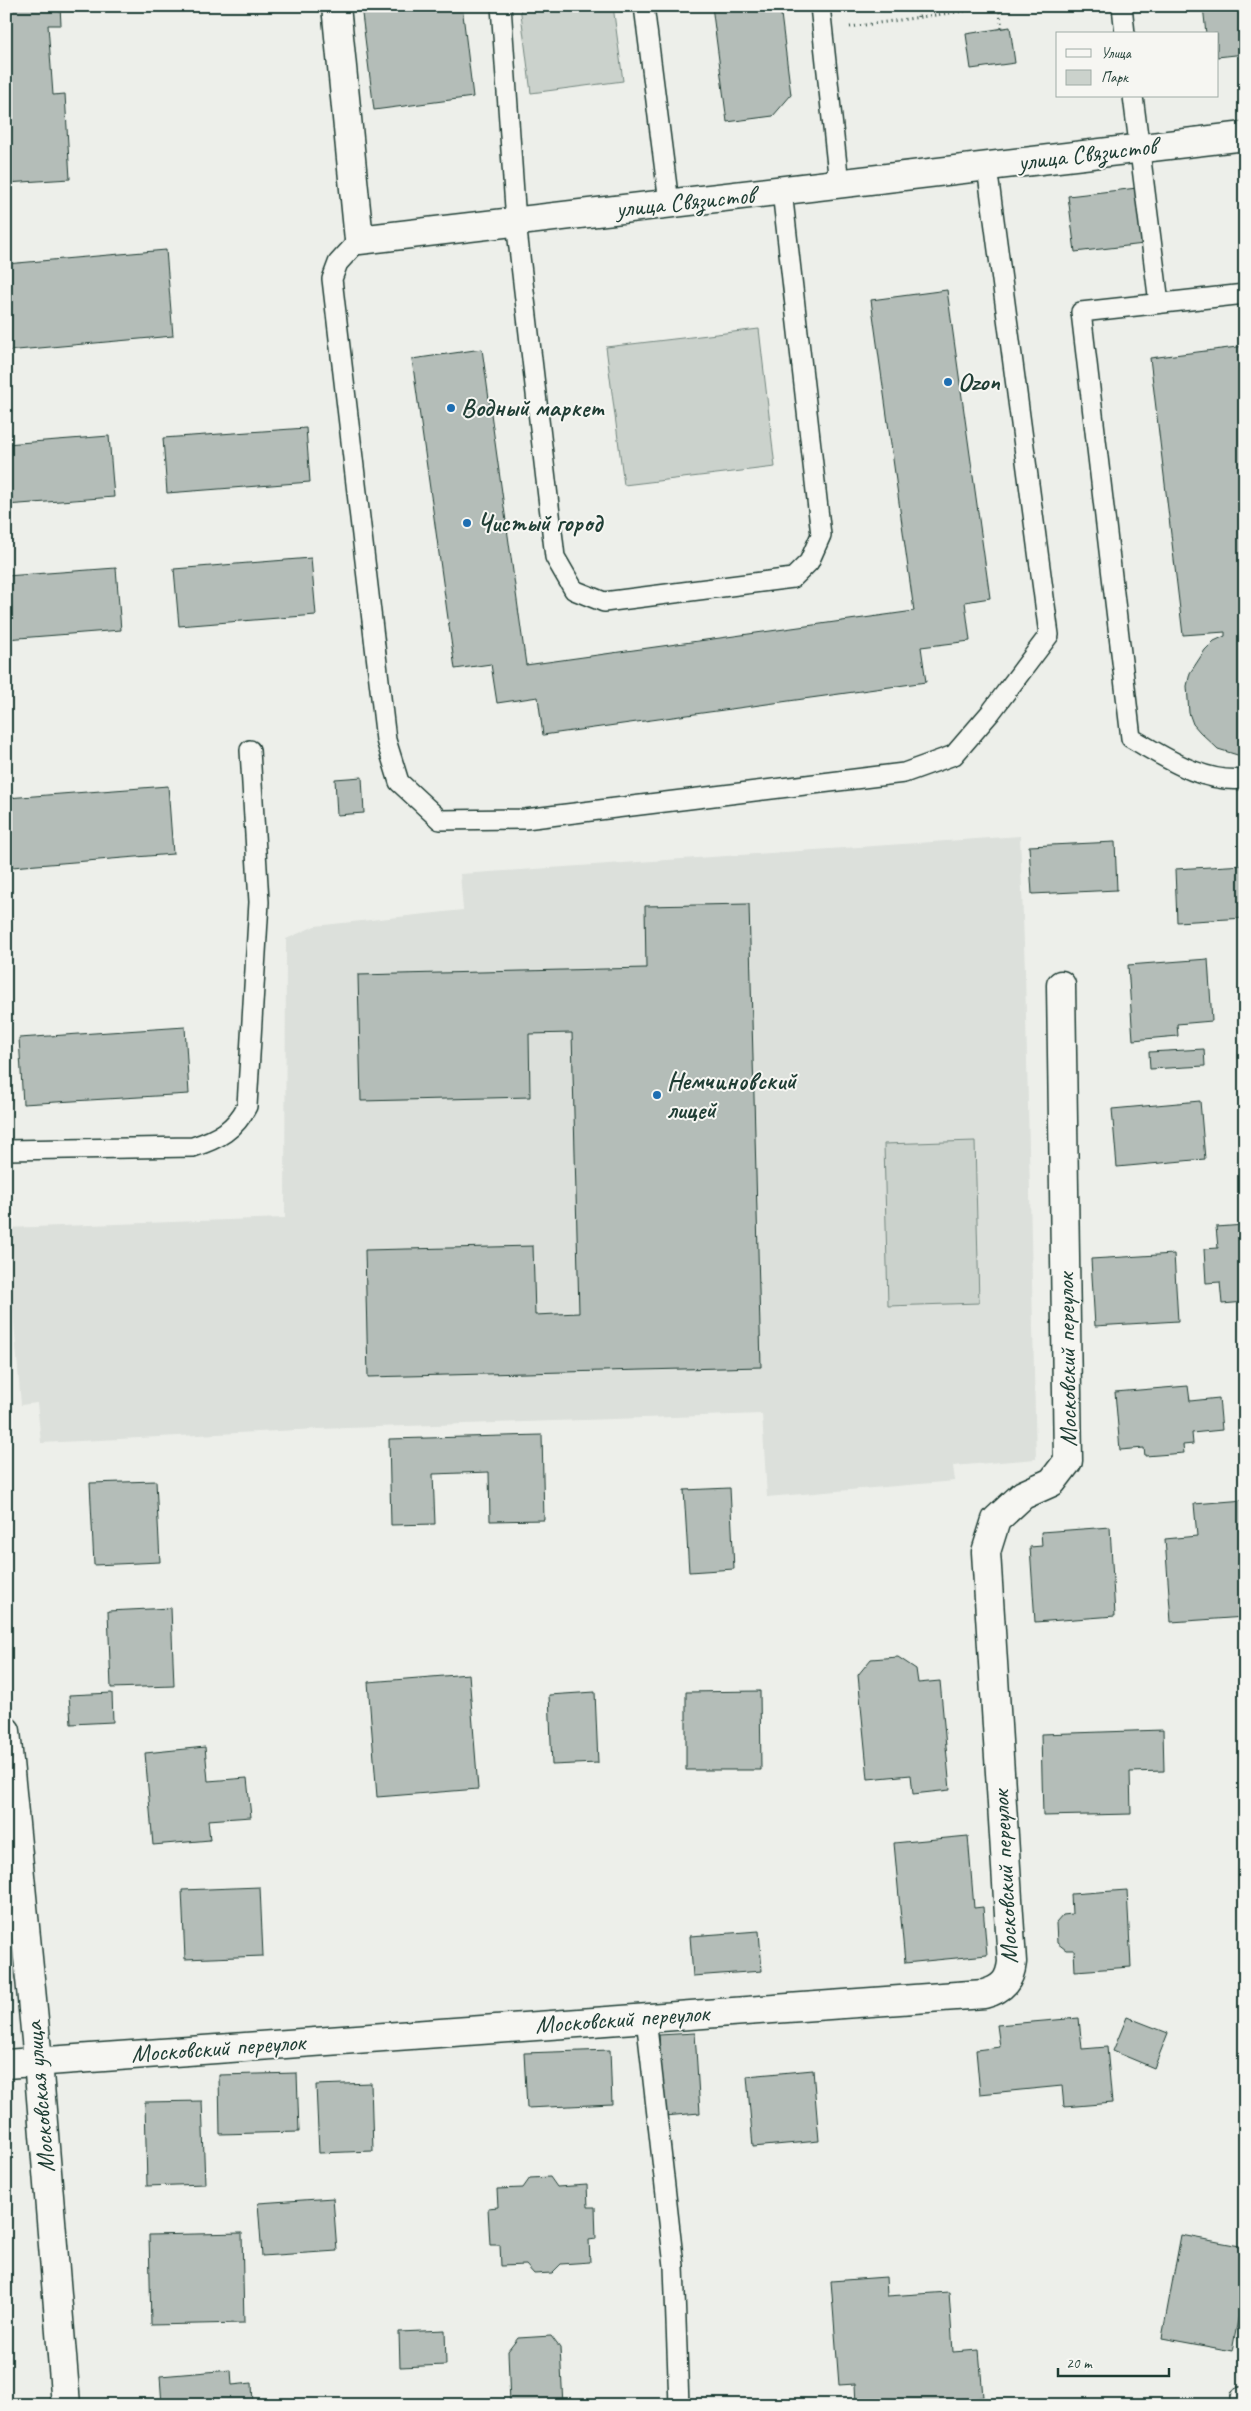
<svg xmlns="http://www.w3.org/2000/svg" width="1251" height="2411" viewBox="0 0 1251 2411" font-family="Caveat,sans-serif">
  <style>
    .built { fill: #dce0db }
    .green { fill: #cbd2cc; stroke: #758880 }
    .building { fill: #b4bdb8; stroke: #1f3d34 }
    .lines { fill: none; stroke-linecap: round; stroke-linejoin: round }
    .service-casing { stroke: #1f3d34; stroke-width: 22 }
    .minor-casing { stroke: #1f3d34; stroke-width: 31 }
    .tertiary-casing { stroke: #1f3d34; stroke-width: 31 }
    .path { stroke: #1f3d34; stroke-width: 3; stroke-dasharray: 1 4; stroke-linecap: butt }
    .service { stroke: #f6f6f2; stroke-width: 19 }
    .minor { stroke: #f6f6f2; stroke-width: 28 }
    .tertiary { stroke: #f6f6f2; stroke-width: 28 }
    .poi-dot { fill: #1f6fb2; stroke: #f6f6f2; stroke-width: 2 }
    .labels { text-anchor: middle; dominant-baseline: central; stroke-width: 4; stroke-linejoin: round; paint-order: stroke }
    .street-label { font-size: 25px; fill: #1f3d34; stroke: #f6f6f2 }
    .poi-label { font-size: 25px; font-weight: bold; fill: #1f3d34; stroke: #f6f6f2; text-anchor: start }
  </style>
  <rect width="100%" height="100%" fill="#edefea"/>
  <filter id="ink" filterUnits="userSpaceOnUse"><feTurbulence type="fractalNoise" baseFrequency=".02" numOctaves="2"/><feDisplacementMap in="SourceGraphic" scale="10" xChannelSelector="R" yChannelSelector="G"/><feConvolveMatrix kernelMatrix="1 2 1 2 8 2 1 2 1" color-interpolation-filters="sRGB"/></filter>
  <g filter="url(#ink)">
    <path class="built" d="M1020,836L1025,971L1036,1459L953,1466L955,1481L767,1497L762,1414L318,1429L41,1443L37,1403L21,1405L6,1228L285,1218L286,939L315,926L463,910L460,874Z"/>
    <g class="green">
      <path d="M520,6H613L623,81L531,93Z"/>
      <path d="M759,329L775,467L624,485L606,347Z"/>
      <path d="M975,1141L979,1303L888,1306L884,1144Z"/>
    </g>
    <g class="building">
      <path d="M6,6H60L61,25H48L53,95L65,94L70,179L6,183Z"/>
      <path d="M361,6H462L473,97L374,110Z"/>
      <path d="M712,6H780L791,95L773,116L727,122Z"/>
      <path d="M1203,6H1245V54L1217,57V34H1206Z"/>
      <path d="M1010,27L1015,63L971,69L966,34Z"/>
      <path d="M1137,188L1144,244L1075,252L1068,196Z"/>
      <path d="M166,250L173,336L6,351V264Z"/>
      <path d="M947,290L990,598L965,602L970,641L921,647L926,682L543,735L538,697L497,703L491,664L455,669L412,359L482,349L526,665L914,611L871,300Z"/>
      <path d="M1245,346V757H1244L1218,749L1200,732L1193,724L1189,713L1187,686L1190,673L1205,650L1214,641L1225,636V632L1183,635L1150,358Z"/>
      <path d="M306,428L310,482L167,493L163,438Z"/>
      <path d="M109,436L114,497L6,505V444Z"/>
      <path d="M311,558L316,615L179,626L174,569Z"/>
      <path d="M116,568L121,630L6,639V576Z"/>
      <path d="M362,777L364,813L337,815L335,779Z"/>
      <path d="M168,786L173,854L12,867L7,798Z"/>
      <path d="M1115,842L1117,890L1032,894L1029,846Z"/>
      <path d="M1245,865V918L1177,922L1175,869Z"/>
      <path d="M749,904L761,1367L368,1377L365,1250L533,1246L535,1315L579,1313L572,1033L529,1034L530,1097L361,1101L358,975L646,968L645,906Z"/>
      <path d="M1208,959L1212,1021L1177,1024L1178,1036L1133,1040L1128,965Z"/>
      <path d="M185,1027L189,1094L23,1104L19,1038Z"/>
      <path d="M1204,1049L1205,1066L1150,1069L1149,1052Z"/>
      <path d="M1200,1101L1205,1159L1117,1167L1112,1109Z"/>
      <path d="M1245,1225V1302L1222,1304L1220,1282L1206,1283L1204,1249L1218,1248L1216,1227Z"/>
      <path d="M1174,1254L1178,1321L1095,1326L1091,1259Z"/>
      <path d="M1188,1386L1190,1401L1219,1398L1222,1430L1192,1433L1193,1444L1183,1445L1184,1453L1145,1456L1144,1448L1120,1450L1115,1392Z"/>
      <path d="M542,1435L544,1520L490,1521L489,1472L433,1474L435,1524L391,1525L389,1439Z"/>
      <path d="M156,1481L160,1562L94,1565L90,1483Z"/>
      <path d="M730,1488L734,1569L689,1572L684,1490Z"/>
      <path d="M1245,1500V1617L1171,1622L1165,1539L1197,1536L1194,1504Z"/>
      <path d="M1110,1527L1115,1616L1035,1622L1030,1547L1042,1546L1041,1532Z"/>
      <path d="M171,1608L174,1686L111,1688L108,1611Z"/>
      <path d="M898,1657L916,1669L918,1683L940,1681L950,1790L913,1794L911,1775L868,1779L858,1675L871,1659Z"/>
      <path d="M469,1674L478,1789L377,1797L368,1682Z"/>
      <path d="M760,1691L761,1770H686V1692Z"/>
      <path d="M595,1692L598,1763L552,1765L549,1695Z"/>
      <path d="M112,1693L113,1722L71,1724L69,1695Z"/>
      <path d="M1163,1730L1164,1771L1130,1772L1131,1814L1043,1816L1041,1734Z"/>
      <path d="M205,1747L208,1781L247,1778L251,1817L208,1820L210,1840L153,1845L145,1753Z"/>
      <path d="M968,1836L974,1908L983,1907L987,1955L905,1963L894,1843Z"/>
      <path d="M260,1887L263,1956L185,1959L182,1890Z"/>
      <path d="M1127,1890L1131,1967L1075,1971L1074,1950H1066L1057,1943L1056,1923L1063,1915L1072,1914L1071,1894Z"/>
      <path d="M759,1931L762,1971L693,1976L690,1936Z"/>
      <path d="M1127,2017L1168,2033L1154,2068L1113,2051Z"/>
      <path d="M1079,2018L1082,2049L1107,2047L1112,2103L1064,2107L1062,2086L980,2094L976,2050L1000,2047L997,2025Z"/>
      <path d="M695,2033L700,2113L664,2116L659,2035Z"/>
      <path d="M610,2050L612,2104L527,2108L524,2053Z"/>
      <path d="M813,2070L819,2141L753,2147L747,2076Z"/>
      <path d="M297,2073L299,2132L220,2134L219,2075Z"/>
      <path d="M371,2083L373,2151L319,2153L316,2085Z"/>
      <path d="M202,2101L205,2184L147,2186L145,2102Z"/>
      <path d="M550,2177L557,2187L587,2185L588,2207H595L596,2239L589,2240L590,2262L561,2264L552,2273L534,2274L526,2265L501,2266L500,2245H490L488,2208L498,2207L497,2189L523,2188L530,2178Z"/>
      <path d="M333,2198L337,2251L262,2256L258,2203Z"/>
      <path d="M242,2233L244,2323L151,2325L149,2235Z"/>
      <path d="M1181,2235L1245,2247V2283L1232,2351L1162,2338Z"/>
      <path d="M886,2277L887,2296L949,2292L953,2352L979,2350L983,2397L950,2400V2405H856L855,2384L839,2385L831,2281Z"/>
      <path d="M445,2330L446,2365L400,2367L399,2332Z"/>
      <path d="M551,2336L560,2348L563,2405H510L508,2351L518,2338Z"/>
      <path d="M231,2370L232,2385L252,2383L253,2405H162L160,2376Z"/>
    </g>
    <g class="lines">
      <g class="service-casing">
        <g id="service">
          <path d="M501,6L516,222L555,557L574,590L604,602L793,578L809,562L821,535L782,191"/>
          <path d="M644,6L669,203"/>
          <path d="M820,6L839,184"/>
          <path d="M1122,6L1125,34"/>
          <path d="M1133,96L1159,303"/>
          <path d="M359,240L338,263L332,279L386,740L399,782L440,820L525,819L904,773L954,755L991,712L1049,635L987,167"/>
          <path d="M1245,294L1081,312L1131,738C1165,757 1203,784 1245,779"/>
          <path d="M6,1150L193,1147C218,1139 235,1130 247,1106L259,902L250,750"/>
          <path d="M646,2018L674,2266L679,2405"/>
          <path d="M1241,2397H1245"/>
        </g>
      </g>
      <g class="minor-casing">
        <g id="minor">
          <path d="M336,6L359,240L1245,136"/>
          <path d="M6,2064L984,1994C1003,1989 1010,1980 1012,1962L986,1552L996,1520L1023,1495L1052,1482L1068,1461L1061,985"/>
        </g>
      </g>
      <g class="tertiary-casing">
        <path id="tertiary" d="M6,1731L38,2061L66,2405"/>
      </g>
      <g class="path">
        <path d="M917,6L918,17"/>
        <path d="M999,7L1002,28"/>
        <path d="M850,27L1000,6"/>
      </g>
      <use href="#service" class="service"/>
      <use href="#minor" class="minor"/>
      <use href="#tertiary" class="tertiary"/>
    </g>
  </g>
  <g class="poi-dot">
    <circle cx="948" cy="382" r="5"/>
    <circle cx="451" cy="408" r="5"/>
    <circle cx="467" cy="523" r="5"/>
    <circle cx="657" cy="1095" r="5"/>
  </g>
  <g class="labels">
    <g class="street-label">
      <text transform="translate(1087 154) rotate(-7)">улица Связистов</text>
      <text transform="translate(685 202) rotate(-6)">улица Связистов</text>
      <text transform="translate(1067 1360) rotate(-91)">Московский переулок</text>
      <text transform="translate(1005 1877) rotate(-93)">Московский переулок</text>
      <text transform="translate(622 2019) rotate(-4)">Московский переулок</text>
      <text transform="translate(218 2048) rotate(-4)">Московский переулок</text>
      <text transform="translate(40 2097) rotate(-95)">Московская улица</text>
    </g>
    <g class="poi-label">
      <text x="958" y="382">Ozon</text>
      <text x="461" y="408">Водный маркет</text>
      <text x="477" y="523">Чистый город</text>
      <text x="667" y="1081">Немчиновский<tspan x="667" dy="29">лицей</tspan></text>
    </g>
  </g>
  <rect width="1251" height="2411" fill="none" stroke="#f6f6f2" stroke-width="25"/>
  <rect x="12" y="12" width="1226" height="2386" fill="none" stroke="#1f3d34" stroke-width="2" filter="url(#ink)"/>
  <rect x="1056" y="32" width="162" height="65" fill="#f6f6f2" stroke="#a0aca6"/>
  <rect x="1066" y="49" width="25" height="8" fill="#f6f6f2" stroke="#a0aca6"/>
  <text x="1101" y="58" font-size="15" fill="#1f3d34">Улица</text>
  <rect x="1066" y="70" width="25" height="15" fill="#cbd2cc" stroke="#a0aca6"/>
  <text x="1101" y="82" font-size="15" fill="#1f3d34">Парк</text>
  <path d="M1058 2368v8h111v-8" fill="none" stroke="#1f3d34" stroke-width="2.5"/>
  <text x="1066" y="2368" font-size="15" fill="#1f3d34" stroke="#f6f6f2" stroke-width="4" paint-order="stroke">20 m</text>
</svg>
